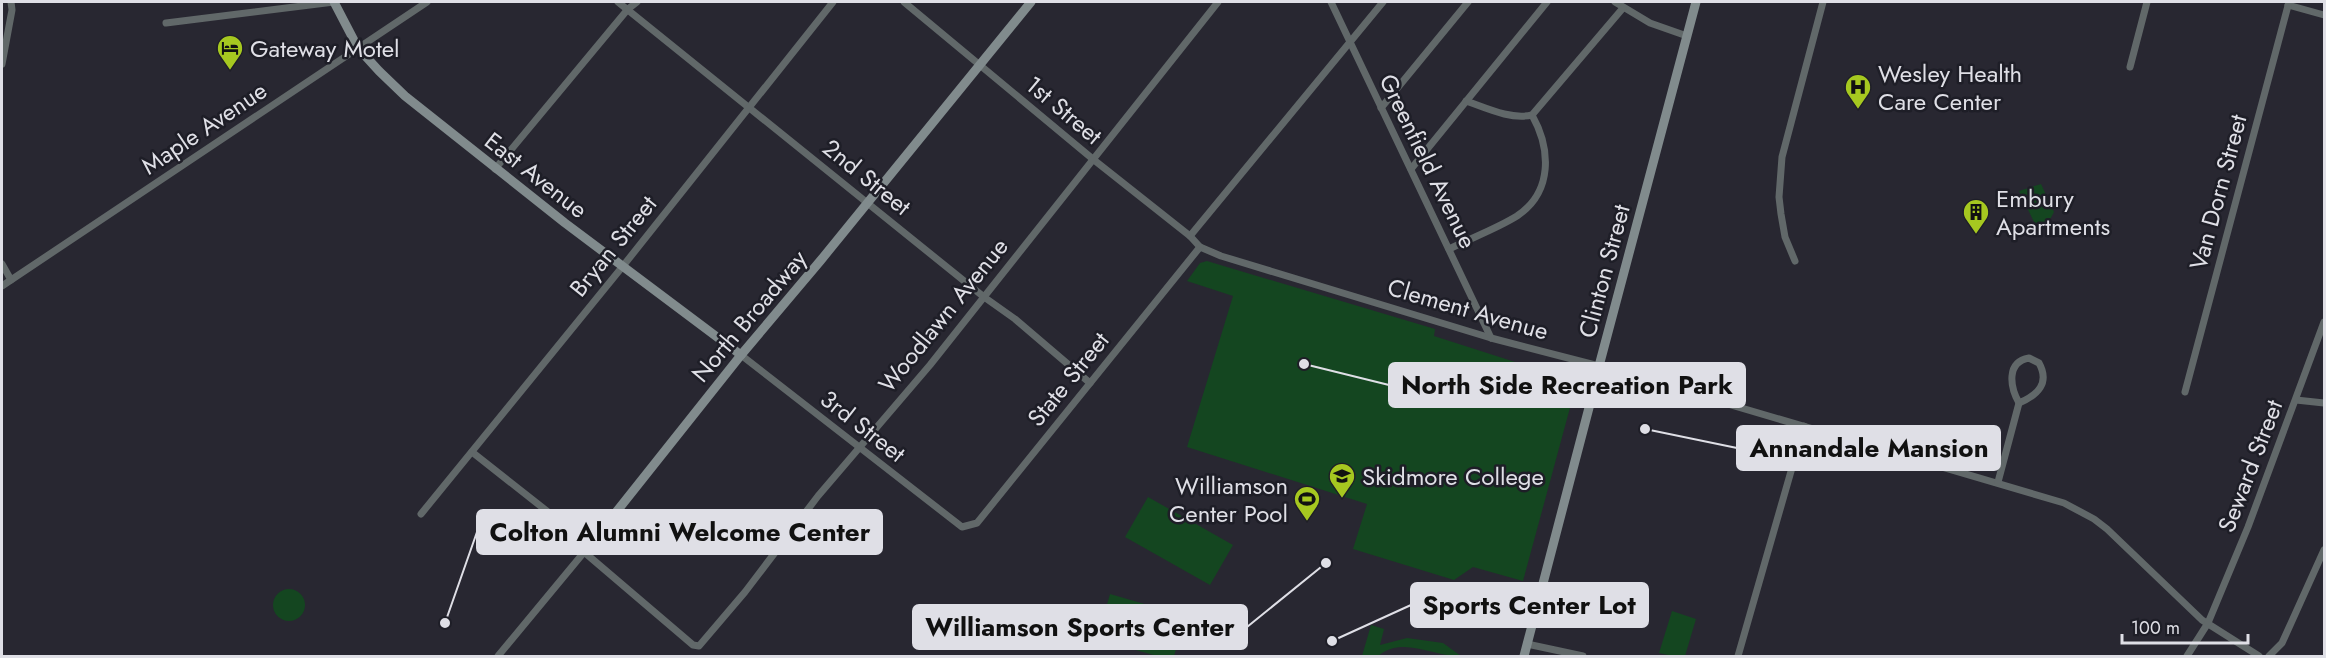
<svg xmlns="http://www.w3.org/2000/svg" width="2326" height="658" viewBox="0 0 2326 658" font-family="Jost,sans-serif">
  <style>
    .green { fill: #144620 }
    .lines { fill: none; stroke-linecap: round; stroke-linejoin: round }
    .street { stroke: #616869; stroke-width: 7 }
    .secondary { stroke: #818b8d; stroke-width: 9 }
    .labels { text-anchor: middle; dominant-baseline: central; stroke-width: 5; stroke-linejoin: round; paint-order: stroke }
    .poi-label { font-size: 24px; fill: #dfdfe6; stroke: #1e1e27; text-anchor: start }
    .street-label { font-size: 24px; fill: #dfdfe6; stroke: #1e1e27 }
    .leader { fill: none; stroke: #dfdfe6; stroke-width: 2 }
    .callout-dot { fill: #dfdfe6; stroke: #1e1e27; stroke-width: 2 }
    .callout { fill: #dfdfe6; stroke: #dfdfe6; stroke-width: 2 }
    .callout-label { font-size: 26px; text-anchor: middle; font-weight: bold; fill: #111 }
  </style>
  <rect width="100%" height="100%" fill="#282731"/>
  <g class="green">
    <path d="M2041,184L2054,212L2048,223L2035,224L2019,191Z"/>
    <path d="M1207,261L1435,329L1434,336L1577,382L1523,581L1473,567L1454,580L1353,549L1367,504L1187,447L1233,296L1187,281L1200,263Z"/>
    <path d="M1148,497L1233,545L1210,585L1125,537Z"/>
    <circle cx="289" cy="605" r="16"/>
    <path d="M1110,594L1186,616L1174,656H1157L1097,639Z"/>
    <path d="M1672,611L1696,619L1685,656H1672L1659,653Z"/>
    <path d="M1371,625L1384,629L1380,645L1407,638L1443,643L1461,656C1433,657 1403,635 1378,656H1362Z"/>
  </g>
  <g class="lines">
    <g class="street">
      <path d="M618,2L984,297L1015,319L1090,383"/>
      <path d="M904,2L1094,160L1190,236L1200,247L1221,256L1491,338L1599,366L2064,503L2094,519L2107,529L2202,620L2259,656"/>
      <path d="M1331,2L1491,338"/>
      <path d="M1615,2L1650,23L1687,36"/>
      <path d="M2288,5L2324,15"/>
      <path d="M166,23L334,2"/>
      <path d="M2,64L12,10L11,2"/>
      <path d="M2130,67L2147,2"/>
      <path d="M1466,101C1486,108 1511,120 1532,115L1623,8"/>
      <path d="M1381,108L1468,2"/>
      <path d="M495,169L628,9L637,2"/>
      <path d="M1411,169L1547,2"/>
      <path d="M1190,236L1383,2"/>
      <path d="M1449,249C1471,238 1496,229 1517,216C1553,192 1551,149 1532,115"/>
      <path d="M1795,261L1785,237L1781,214L1779,197L1782,157L1823,2"/>
      <path d="M2,264L11,280"/>
      <path d="M2,286L427,2"/>
      <path d="M741,355L962,527L977,523L1200,247"/>
      <path d="M2029,358L2039,363C2050,383 2038,395 2019,403C2010,387 2006,362 2029,358Z"/>
      <path d="M2185,392L2289,2"/>
      <path d="M2296,400L2324,403"/>
      <path d="M472,452L590,545L498,656"/>
      <path d="M1998,482L2019,403"/>
      <path d="M421,514L623,266L833,2"/>
      <path d="M584,552L693,645L699,646L745,592L818,496L930,365L1218,2"/>
      <path d="M1527,644L1583,656"/>
      <path d="M1738,656L1804,426"/>
      <path d="M2187,656L2208,623L2248,527L2324,322"/>
      <path d="M2269,656L2282,643L2324,550"/>
    </g>
    <g class="secondary">
      <path d="M334,2L358,48L379,71L405,96L565,223L741,355"/>
      <path d="M590,545L741,355L821,260L1031,2"/>
      <path d="M1524,656L1596,381L1599,366L1696,2"/>
    </g>
  </g>
  <defs>
    <g id="hotel-pin" transform="scale(1.35)"><path d="M0 17L-7.5 6A9.5 9.5 0 1 1 7.5 6Z" fill="#a6c820" stroke="#1e1e27"/><path d="M-6-4.5h1.5V1H6V5H4.5V3h-9V5H-6ZM-4 0a1.8 1.8 0 1 1 3.6 0ZM.5 0V-2.5h3Q6-2.5 6 0Z" fill="#111"/></g>
    <g id="hospital-pin" transform="scale(1.35)"><path d="M0 17L-7.5 6A9.5 9.5 0 1 1 7.5 6Z" fill="#a6c820" stroke="#1e1e27"/><path d="M-5-5h3v3.5h4V-5h3V5h-3V1.5h-4V5h-3Z" fill="#111"/></g>
    <g id="building-pin" transform="scale(1.35)"><path d="M0 17L-7.5 6A9.5 9.5 0 1 1 7.5 6Z" fill="#a6c820" stroke="#1e1e27"/><path d="M-4-6H4V6H1V3H-1V6H-4ZM-2.5-4.3h1.7v1.8h-1.7ZM.8-4.3h1.7v1.8H.8ZM-2.5-1h1.7V.8h-1.7ZM.8-1h1.7V.8H.8Z" fill="#111"/></g>
    <g id="university-pin" transform="scale(1.35)"><path d="M0 17L-7.5 6A9.5 9.5 0 1 1 7.5 6Z" fill="#a6c820" stroke="#1e1e27"/><path d="M0-5L7-2L0 1L-7-2ZM-4 1L0 2.5L4 1V4Q0 6-4 4Z" fill="#111"/></g>
    <g id="stadium-pin" transform="scale(1.35)"><path d="M0 17L-7.5 6A9.5 9.5 0 1 1 7.5 6Z" fill="#a6c820" stroke="#1e1e27"/><path d="M0-5a6.5 5 0 1 0 0 10a6.5 5 0 1 0 0-10ZM-3.5-1.8h7v3.6h-7Z" fill="#111"/></g>
  </defs>
  <g fill-rule="evenodd">
    <use href="#hotel-pin" x="230" y="48"/>
    <use href="#hospital-pin" x="1858" y="87"/>
    <use href="#building-pin" x="1976" y="212"/>
    <use href="#university-pin" x="1342" y="476"/>
    <use href="#stadium-pin" x="1307" y="499"/>
  </g>
  <g class="labels">
    <g class="poi-label">
      <text x="250" y="48">Gateway Motel</text>
      <text x="1878" y="73">Wesley Health<tspan x="1878" dy="28">Care Center</tspan></text>
      <text x="1996" y="198">Embury<tspan x="1996" dy="28">Apartments</tspan></text>
      <text x="1362" y="476">Skidmore College</text>
      <text x="1288" y="485" text-anchor="end">Williamson<tspan x="1288" dy="28">Center Pool</tspan></text>
    </g>
    <g class="street-label">
      <text transform="translate(1064 110) rotate(40)">1st Street</text>
      <text transform="translate(204 128) rotate(-34)">Maple Avenue</text>
      <text transform="translate(1428 161) rotate(64)">Greenfield Avenue</text>
      <text transform="translate(536 175) rotate(38)">East Avenue</text>
      <text transform="translate(867 177) rotate(39)">2nd Street</text>
      <text transform="translate(2218 192) rotate(-75)">Van Dorn Street</text>
      <text transform="translate(613 246) rotate(-51)">Bryan Street</text>
      <text transform="translate(1604 271) rotate(-75)">Clinton Street</text>
      <text transform="translate(1468 309) rotate(16)">Clement Avenue</text>
      <text transform="translate(943 315) rotate(-51)">Woodlawn Avenue</text>
      <text transform="translate(749 316) rotate(-50)">North Broadway</text>
      <text transform="translate(1068 379) rotate(-51)">State Street</text>
      <text transform="translate(863 426) rotate(38)">3rd Street</text>
      <text transform="translate(2250 466) rotate(-69)">Seward Street</text>
    </g>
  </g>
  <path class="leader" d="M1304 364L1389 385M1645 429L1737 448M445 623L477 532M1332 641L1411 605M1326 563L1247 627"/>
  <g class="callout-dot">
    <circle cx="1304" cy="364" r="6"/>
    <circle cx="1645" cy="429" r="6"/>
    <circle cx="445" cy="623" r="6"/>
    <circle cx="1332" cy="641" r="6"/>
    <circle cx="1326" cy="563" r="6"/>
  </g>
  <g class="callout">
    <rect x="1389" y="363" width="356" height="44" rx="6"/>
    <rect x="1737" y="426" width="263" height="44" rx="6"/>
    <rect x="477" y="510" width="405" height="44" rx="6"/>
    <rect x="1411" y="583" width="237" height="44" rx="6"/>
    <rect x="913" y="605" width="334" height="44" rx="6"/>
  </g>
  <g class="callout-label">
    <text x="1567" y="394">North Side Recreation Park</text>
    <text x="1869" y="457">Annandale Mansion</text>
    <text x="680" y="541">Colton Alumni Welcome Center</text>
    <text x="1529" y="614">Sports Center Lot</text>
    <text x="1080" y="636">Williamson Sports Center</text>
  </g>
  <rect width="2326" height="658" fill="none" stroke="#dfdfe6" stroke-width="6"/>
  <path d="M2122 634v9h126v-9" fill="none" stroke="#dfdfe6" stroke-width="3"/>
  <text x="2131" y="634" font-size="18" fill="#dfdfe6" stroke="#1e1e27" stroke-width="4.5" paint-order="stroke">100 m</text>
</svg>
